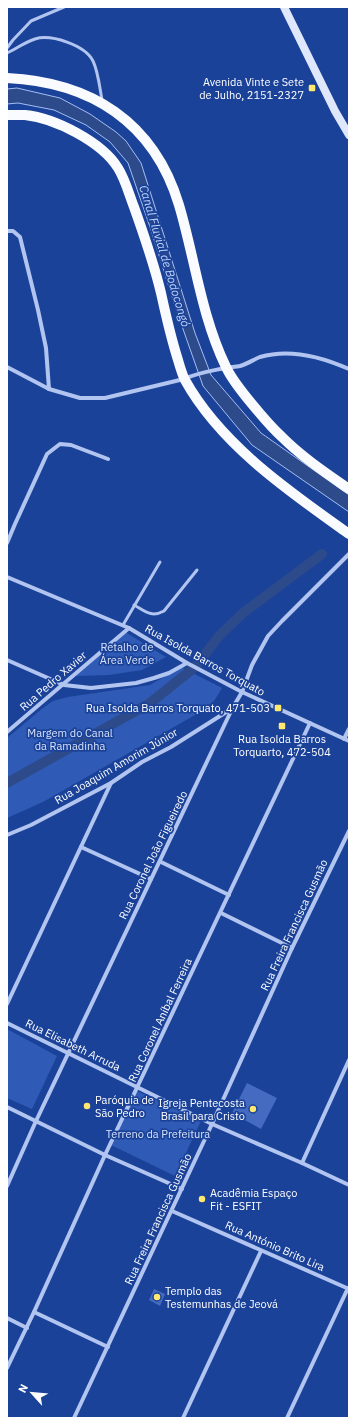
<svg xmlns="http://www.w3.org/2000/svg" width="356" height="1425" viewBox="0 0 356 1425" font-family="'IBM Plex Sans',sans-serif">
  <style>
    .green { fill: #2f5bb6 }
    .water { fill: #2d4a8b; stroke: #a4bef2 }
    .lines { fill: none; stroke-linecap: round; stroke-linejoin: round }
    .canal { stroke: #2d4a8b; stroke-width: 10 }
    .building { fill: #446bc0 }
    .service { stroke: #b1c5f0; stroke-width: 3 }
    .minor { stroke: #b1c5f0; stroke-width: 4 }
    .secondary { stroke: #dee7fb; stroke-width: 8 }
    .primary { stroke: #fafbff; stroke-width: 10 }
    .poi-dot { fill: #ffe870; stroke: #1b4299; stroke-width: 1.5 }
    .labels { text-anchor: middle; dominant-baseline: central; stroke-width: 3.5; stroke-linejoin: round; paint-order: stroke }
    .poi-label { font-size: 11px; fill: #fff; stroke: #1b4299; text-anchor: end }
    .park-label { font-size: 11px; fill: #d8e3fb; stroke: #1b4299 }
    .street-label { font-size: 11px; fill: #fff; stroke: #1b4299 }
    .water-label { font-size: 12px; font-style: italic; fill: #bdd0f7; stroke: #1b4299 }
  </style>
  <rect width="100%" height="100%" fill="#1b4299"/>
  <g class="green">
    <path d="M125,632L166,657L142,670L109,675L75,676Z"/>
    <path d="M181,667L222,688L214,701L195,715L43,802L7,818V738L43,708L53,701L68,697L150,685Z"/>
    <path d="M7,1029L57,1056L32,1109L7,1098Z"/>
    <path d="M137,1091L201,1121L175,1176L111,1145Z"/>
  </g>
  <path class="water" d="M17,88L60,98L90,114L116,132L126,141L141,163L195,333L211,375L261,433L349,495V512L252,445L203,386L176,309L151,230L128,163L110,142L86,125L54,110L18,103L7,104V89Z"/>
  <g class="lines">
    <path class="canal" d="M7,783L150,703L195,667L220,635L243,613L322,554"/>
  </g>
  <g class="building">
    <path d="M247,1083L277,1098L261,1129L232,1113Z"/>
    <path d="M154,1289L165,1294L160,1306L149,1300Z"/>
  </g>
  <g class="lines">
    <g class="service">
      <path d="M7,48L13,40L31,21L64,7"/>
      <path d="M7,53C16,49 25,42 35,39C51,34 85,45 93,61C98,71 100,89 102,100"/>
      <path d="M134,605C145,611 151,618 164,611L197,570"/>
      <path d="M123,625L160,562"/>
    </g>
    <g class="minor">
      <path d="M7,231H13L20,237L38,310L46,348L49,389"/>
      <path d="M7,367L49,389L80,398H105L184,379C197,373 211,371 225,368C230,367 236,367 240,366C247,364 253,360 260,357C290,348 322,357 349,369"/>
      <path d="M7,543L15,524L47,454L60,444L71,445L108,459"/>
      <path d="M7,577L129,628L187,663L242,692L349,741"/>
      <path d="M7,660L64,685L91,688L136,683L154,678L169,673L187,663"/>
      <path d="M7,732L129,628"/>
      <path d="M344,739L349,729"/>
      <path d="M7,835L31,825L111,783L142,762L171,747L231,709"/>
      <path d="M81,847L151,879"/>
      <path d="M161,862L229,895"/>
      <path d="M221,913L292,948"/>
      <path d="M7,1004L111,783"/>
      <path d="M7,1023L212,1124L302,1163L349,1185"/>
      <path d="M7,1107L105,1155L182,1189"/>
      <path d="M302,1163L349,1060"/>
      <path d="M7,1186L36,1121L232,709L242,692L252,665L268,636L282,621L349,554"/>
      <path d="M172,1211L349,1289"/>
      <path d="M34,1312L108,1347"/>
      <path d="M7,1318L27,1328"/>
      <path d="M7,1368L34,1312L105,1155L310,723"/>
      <path d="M74,1418L212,1124L292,948L349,831"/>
      <path d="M183,1418L261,1251"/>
      <path d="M287,1418L348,1288"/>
    </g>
    <path class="secondary" d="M284,7L335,111L349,135"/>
    <g class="primary">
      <path d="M7,78C91,82 154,122 179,205C195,259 201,315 226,367C232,380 242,392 252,404C261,415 271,427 282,437C302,457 326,473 349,489"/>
      <path d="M7,115C13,115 19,115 25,115C55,118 102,142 118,168C125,179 129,194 134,207C144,235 154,264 161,293C166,316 171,338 178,360C180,367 182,374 185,380C221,445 290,492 349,534"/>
    </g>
  </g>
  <g class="poi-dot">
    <rect x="308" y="84" width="8" height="8" rx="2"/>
    <rect x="274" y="704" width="8" height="8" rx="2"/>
    <rect x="278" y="722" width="8" height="8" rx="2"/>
    <circle cx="87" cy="1106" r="4"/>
    <circle cx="253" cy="1109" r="4"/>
    <circle cx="202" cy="1199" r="4"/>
    <circle cx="157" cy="1297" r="4"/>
  </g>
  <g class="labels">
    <g class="poi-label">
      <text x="304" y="82">Avenida Vinte e Sete<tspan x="304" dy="13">de Julho, 2151-2327</tspan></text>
      <text x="270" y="708">Rua Isolda Barros Torquato, 471-503</text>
      <text x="282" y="739" text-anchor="middle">Rua Isolda Barros<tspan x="282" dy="13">Torquarto, 472-504</tspan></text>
      <text x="95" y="1100" text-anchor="start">Paróquia de<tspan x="95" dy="13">São Pedro</tspan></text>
      <text x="245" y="1103">Igreja Pentecosta<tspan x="245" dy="13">Brasil para Cristo</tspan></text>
      <text x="210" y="1193" text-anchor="start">Acadêmia Espaço<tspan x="210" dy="13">Fit - ESFIT</tspan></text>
      <text x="165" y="1291" text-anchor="start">Templo das<tspan x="165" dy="13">Testemunhas de Jeová</tspan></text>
    </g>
    <g class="park-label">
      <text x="127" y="647">Retalho de<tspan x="127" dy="13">Área Verde</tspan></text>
      <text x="70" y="733">Margem do Canal<tspan x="70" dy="13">da Ramadinha</tspan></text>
      <text x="158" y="1134">Terreno da Prefeitura</text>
    </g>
    <g class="street-label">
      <text transform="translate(205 660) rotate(29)">Rua Isolda Barros Torquato</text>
      <text transform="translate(53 681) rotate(-41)">Rua Pedro Xavier</text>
      <text transform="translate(116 766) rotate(-30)">Rua Joaquim Amorim Júnior</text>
      <text transform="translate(153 855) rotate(-64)">Rua Coronel João Figueiredo</text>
      <text transform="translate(294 925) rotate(-65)">Rua Freira Francisca Gusmão</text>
      <text transform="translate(160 1020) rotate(-65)">Rua Coronel Aníbal Ferreira</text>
      <text transform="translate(73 1045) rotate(26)">Rua Elisabeth Arruda</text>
      <text transform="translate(158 1219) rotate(-65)">Rua Freira Francisca Gusmão</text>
      <text transform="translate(275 1246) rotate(24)">Rua António Brito Lira</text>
    </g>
    <g class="water-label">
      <text transform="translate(165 256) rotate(73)">Canal Fluvial de Bodocongó</text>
    </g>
  </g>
  <rect width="356" height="1425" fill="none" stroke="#ffffff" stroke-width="16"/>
  <g transform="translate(32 1393) rotate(297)" stroke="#1b4299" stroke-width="3" paint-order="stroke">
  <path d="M0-3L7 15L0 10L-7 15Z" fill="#ffffff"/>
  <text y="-6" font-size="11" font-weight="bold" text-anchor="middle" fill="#ffffff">N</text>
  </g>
</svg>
